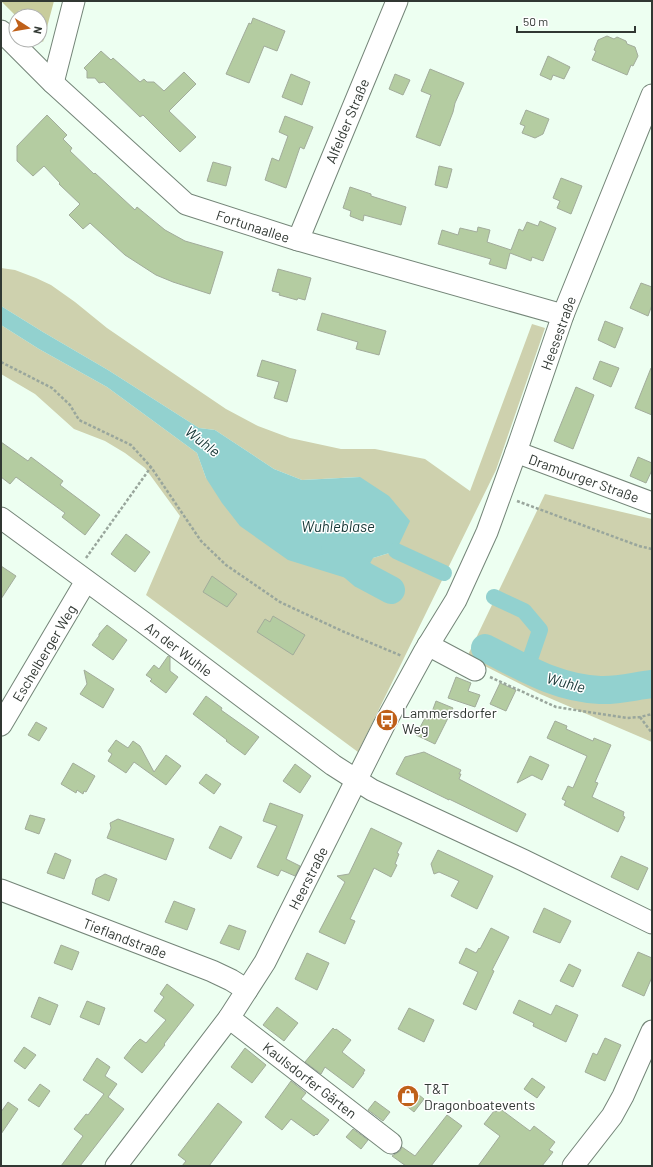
<svg xmlns="http://www.w3.org/2000/svg" width="653" height="1167" viewBox="0 0 653 1167" font-family="Barlow,sans-serif">
  <style>
    .green { fill: #ced1ae }
    .forest { fill: #c8cc9c }
    .water { fill: #92d1cf }
    .lines { fill: none; stroke-linecap: round; stroke-linejoin: round }
    .canal { stroke: #92d1cf; stroke-width: 16 }
    .river { stroke: #92d1cf; stroke-width: 28 }
    .building { fill: #b4cca1; stroke: #a2ac9b }
    .minor-casing { stroke: #748578; stroke-width: 23 }
    .path { stroke: #99a69c; stroke-width: 2.5; stroke-dasharray: 3 2; stroke-linecap: butt }
    .minor { stroke: #fff; stroke-width: 21 }
    .labels { text-anchor: middle; dominant-baseline: central; stroke-width: 3; stroke-linejoin: round; paint-order: stroke }
    .street-label { font-size: 14px; fill: #313833; stroke: #fff }
    .poi-label { font-size: 14px; fill: #313833; stroke: #fff; text-anchor: start }
    .water-label { font-size: 15px; font-style: italic; fill: #153534; stroke: #fff }
  </style>
  <rect width="100%" height="100%" fill="#edfff1"/>
  <g class="green">
    <path d="M1,268L15,270L36,278L51,285L75,302L107,328L161,365L226,409L258,426L290,438L341,449H375L425,459L470,491L532,324L545,328L496,470L358,752L146,595L180,516L145,468L125,453L105,441L74,429L35,394L1,374V325L39,349L107,387L197,453L206,478L373,558L396,551L359,477L302,480L274,469L215,430L199,428L108,370L43,332L1,306Z"/>
    <path d="M545,494L652,519V742L540,694L467,657Z"/>
  </g>
  <path class="forest" d="M1,1H54L43,42L40,39V16H16Z"/>
  <path class="water" d="M1,306L43,332L108,370L199,428L215,430L274,469L302,480L360,477L389,496L410,521L396,551L373,558L359,582L288,560L240,526L222,503L206,478L197,453L107,387L39,349L1,325Z"/>
  <g class="lines">
    <g class="canal">
      <path d="M396,551L444,573"/>
      <path d="M494,597L524,611L540,630L527,668"/>
    </g>
    <g class="river">
      <path d="M335,551L363,575L391,590"/>
      <path d="M485,648C523,667 556,688 600,690C617,691 635,686 652,684"/>
    </g>
  </g>
  <g class="building">
    <path d="M253,18L285,31L277,51L264,46L249,83L226,74L249,23L251,24Z"/>
    <path d="M607,36L614,39L617,37L626,41L627,44L635,47L638,56L633,66L631,65L627,75L592,60L596,51L594,50L598,40Z"/>
    <path d="M101,51L111,60L113,58L140,82L144,79L147,82H154L164,91L184,72L196,84L169,111L196,137L180,152L143,115L140,117L104,82L99,83L95,78H87V71L84,68Z"/>
    <path d="M548,56L570,67L564,79L553,75L551,80L540,75Z"/>
    <path d="M430,69L464,83L455,103L453,112L440,146L416,137L431,95L421,91Z"/>
    <path d="M291,74L310,82L302,105L282,97Z"/>
    <path d="M395,74L410,80L403,95L389,89Z"/>
    <path d="M526,110L549,119L543,134L535,138L522,133L525,126L520,124Z"/>
    <path d="M47,115L67,135L63,139L72,148L70,151L94,174L95,173L135,210L137,207L165,230L185,241L223,252L210,294L173,282L156,275L125,255L90,223L83,229L69,215L80,204L59,184L60,183L44,166L33,176L17,161V146Z"/>
    <path d="M285,116L313,127L304,149L300,147L286,188L265,180L272,158L279,161L288,136L279,132Z"/>
    <path d="M213,162L231,167L226,186L207,181Z"/>
    <path d="M439,166L452,169L447,188L435,185Z"/>
    <path d="M561,178L582,186L571,214L557,208L560,201L553,198Z"/>
    <path d="M350,187L371,194V196L406,207L401,225L364,215L363,221L350,216L351,211L343,208Z"/>
    <path d="M540,221L556,228L543,261L532,257L531,261L510,253L506,269L489,264L491,259L438,244L442,230L458,235L460,228L477,232L478,227L490,230L487,242L511,250L519,229L523,231L527,222L538,226Z"/>
    <path d="M278,269L311,278L305,300L298,298L297,300L279,295L280,293L272,291Z"/>
    <path d="M641,283L652,287V305L648,316L630,308Z"/>
    <path d="M322,313L386,331L379,355L356,349L358,342L317,330Z"/>
    <path d="M605,321L623,328L615,348L598,340Z"/>
    <path d="M262,360L296,370L287,402L274,398L279,382L257,376Z"/>
    <path d="M600,361L619,368L611,387L593,379Z"/>
    <path d="M651,368H652V415L635,408Z"/>
    <path d="M576,387L594,395L573,449L554,441Z"/>
    <path d="M1,442L28,461L31,457L63,481L60,485L100,515L85,535L62,517L65,513L16,477L10,484L1,477Z"/>
    <path d="M638,457L652,463V470L646,483L630,476Z"/>
    <path d="M126,534L150,552L135,572L111,554Z"/>
    <path d="M1,566L16,576L1,599Z"/>
    <path d="M212,576L237,594L227,607L203,592Z"/>
    <path d="M273,616L305,635L293,655L257,632L265,619L270,622Z"/>
    <path d="M107,625L127,640L113,660L92,645L99,636V634Z"/>
    <path d="M168,656L170,657V671L178,677L166,693L150,681L152,679L146,675L154,665L159,669Z"/>
    <path d="M84,670L114,689L103,708L80,694L87,684Z"/>
    <path d="M456,677L471,683L468,691L480,695L475,707L448,698Z"/>
    <path d="M500,683L516,690L506,711L490,704Z"/>
    <path d="M206,696L222,708L221,710L259,737L245,755L226,741L227,740L193,714Z"/>
    <path d="M436,701L453,708L435,744L416,735L425,718L429,720Z"/>
    <path d="M555,721L567,726L566,729L593,741L594,738L611,745L595,782L598,783L592,797L624,812L623,816L625,817L618,832L564,805L566,801L562,799L568,786L573,788L587,756L547,738Z"/>
    <path d="M36,722L47,728L39,741L28,735Z"/>
    <path d="M116,740L128,748L133,741L140,746L154,772L166,755L181,766L166,785L134,762L126,773L108,761L112,754L108,751Z"/>
    <path d="M424,752L461,770L459,774H461L459,779L526,814L517,832L449,799V800L396,774L405,757Z"/>
    <path d="M530,756L549,765L542,780L532,775L517,783Z"/>
    <path d="M73,763L95,776L86,792L84,791L83,794L77,790L76,793L61,784Z"/>
    <path d="M295,764L311,776L300,793L283,781Z"/>
    <path d="M206,774L221,784L214,794L199,783Z"/>
    <path d="M270,803L303,815L286,859L300,866L295,876L281,870L278,876L257,867L277,826L263,821Z"/>
    <path d="M30,815L45,819L39,834L25,829Z"/>
    <path d="M118,819L174,839L166,860L107,838L111,828L110,823Z"/>
    <path d="M220,826L242,837L231,859L209,848Z"/>
    <path d="M371,828L402,843L397,853L399,854L395,864L397,865L391,877L374,868L350,919L355,921L345,944L319,932L345,882L337,876L349,874Z"/>
    <path d="M438,850L493,876L477,909L451,896L459,881L439,872L434,874L431,864Z"/>
    <path d="M55,853L71,860L64,879L47,873Z"/>
    <path d="M621,856L648,868L638,890L611,877Z"/>
    <path d="M105,874L117,879L109,901L92,894L96,879Z"/>
    <path d="M174,901L195,909L187,930L165,922Z"/>
    <path d="M544,908L571,921L560,943L533,932Z"/>
    <path d="M229,925L246,931L239,950L220,943Z"/>
    <path d="M491,928L509,937L492,970L494,971L476,1010L463,1004L478,972L459,963L466,948L476,953L479,948L480,949Z"/>
    <path d="M61,945L79,952L72,970L54,963Z"/>
    <path d="M638,952L652,958V977L644,996L622,986Z"/>
    <path d="M307,953L329,963L317,990L295,979Z"/>
    <path d="M569,964L581,970L573,987L560,981Z"/>
    <path d="M167,984L194,1005L164,1044L165,1045L142,1073L124,1058L134,1045L140,1039L146,1043L166,1020L154,1011L164,997L160,994Z"/>
    <path d="M39,997L58,1005L50,1025L31,1017Z"/>
    <path d="M519,1000L551,1015L556,1005L578,1015L566,1042L533,1026L534,1023L513,1013Z"/>
    <path d="M87,1001L105,1008L99,1025L80,1017Z"/>
    <path d="M277,1007L298,1023L284,1041L263,1025Z"/>
    <path d="M409,1008L434,1020L424,1042L398,1029Z"/>
    <path d="M333,1028L335,1030L336,1029L351,1040L342,1052L365,1070L363,1073H364L353,1088L325,1067L321,1074L305,1062Z"/>
    <path d="M605,1038L621,1045L605,1081L585,1072L593,1053L597,1055Z"/>
    <path d="M24,1047L36,1055L25,1069L14,1061Z"/>
    <path d="M245,1048L266,1065L252,1083L231,1067Z"/>
    <path d="M97,1058L110,1067L105,1076L117,1084L108,1097L124,1109L80,1166H61L83,1136L74,1129L86,1114L88,1115L104,1094L83,1080Z"/>
    <path d="M532,1078L545,1087L537,1098L524,1089Z"/>
    <path d="M291,1081L306,1093L301,1099L329,1120L317,1135L316,1134L314,1136L291,1119L282,1130L265,1117Z"/>
    <path d="M40,1084L50,1091L39,1107L28,1100Z"/>
    <path d="M409,1087L424,1099L414,1112L399,1100Z"/>
    <path d="M375,1101L390,1112L383,1121L368,1110Z"/>
    <path d="M8,1102L18,1109L1,1134V1112Z"/>
    <path d="M218,1103L242,1122L209,1166H182L186,1161L178,1155Z"/>
    <path d="M499,1108L530,1131L534,1126L555,1142L549,1150L553,1152L542,1166H478L500,1136L484,1124L494,1111L496,1112Z"/>
    <path d="M447,1115L462,1126L431,1166H406L392,1156L400,1151L402,1147L415,1156Z"/>
    <path d="M353,1129L368,1140L361,1149L346,1137Z"/>
  </g>
  <g class="lines">
    <g class="minor-casing">
      <g id="minor">
        <path d="M1,31L53,83L186,204L298,240L563,315"/>
        <path d="M53,83L74,1"/>
        <path d="M298,240L397,1"/>
        <path d="M516,452L652,503"/>
        <path d="M1,518L143,622L333,765L372,790L523,860L652,923"/>
        <path d="M428,645L475,670"/>
        <path d="M1,725L86,581"/>
        <path d="M1,890L212,971L231,980L247,990"/>
        <path d="M229,1018L391,1143"/>
        <path d="M116,1166L229,1018L265,962L384,725L424,652L456,600L487,532L516,452L563,315L652,95"/>
        <path d="M573,1166L612,1116L623,1096L652,1031"/>
      </g>
    </g>
    <g class="path">
      <path d="M1,362L52,388L70,405L79,420L131,445L151,467L201,541L226,565L280,602L342,631L402,656"/>
      <path d="M517,501L639,546L652,549"/>
      <path d="M86,558L151,467"/>
      <path d="M490,677L556,707L627,718L640,717L652,714"/>
      <path d="M640,717L652,733"/>
    </g>
    <use href="#minor" class="minor"/>
  </g>
  <defs>
    <g id="bus-disc" transform="scale(1.15)"><circle r="9.5" fill="#bf6019" stroke="#fff"/><path d="M-5-6H5V4H4V6H2V4H-2V6H-4V4H-5ZM-3.5-4V0h7V-4ZM-3.5 1.2v1.5H-2V1.2ZM2 1.2v1.5H3.5V1.2Z" fill="#fff"/></g>
    <g id="shop-disc" transform="scale(1.15)"><circle r="9.5" fill="#bf6019" stroke="#fff"/><path d="M-5-2.5h2.3a2.7 3.5 0 0 1 5.4 0H5L5.5 6h-11ZM-1.5-2.5h3a1.5 2.3 0 0 0-3 0Z" fill="#fff"/></g>
  </defs>
  <g fill-rule="evenodd">
    <use href="#bus-disc" x="387" y="720"/>
    <use href="#shop-disc" x="408" y="1096"/>
  </g>
  <g class="labels">
    <g class="street-label">
      <text transform="translate(347 121) rotate(-67)">Alfelder Straße</text>
      <text transform="translate(253 226) rotate(18)">Fortunaallee</text>
      <text transform="translate(558 333) rotate(-70)">Heesestraße</text>
      <text transform="translate(584 478) rotate(20)">Dramburger Straße</text>
      <text transform="translate(179 649) rotate(37)">An der Wuhle</text>
      <text transform="translate(44 653) rotate(-59)">Eschelberger Weg</text>
      <text transform="translate(308 878) rotate(-63)">Heerstraße</text>
      <text transform="translate(125 938) rotate(21)">Tieflandstraße</text>
      <text transform="translate(310 1080) rotate(38)">Kaulsdorfer Gärten</text>
    </g>
    <g class="poi-label">
      <text x="402" y="712">Lammersdorfer<tspan x="402" dy="16">Weg</tspan></text>
      <text x="424" y="1088">T&amp;T<tspan x="424" dy="16">Dragonboatevents</tspan></text>
    </g>
    <g class="water-label">
      <text transform="translate(203 441) rotate(38)">Wuhle</text>
      <text x="338" y="526">Wuhleblase</text>
      <text transform="translate(566 682) rotate(15)">Wuhle</text>
    </g>
  </g>
  <rect width="653" height="1167" fill="none" stroke="#313833" stroke-width="4"/>
  <g transform="translate(28 28) rotate(102)"><circle r="19" fill="#ffffff" stroke="#adafad"/>
  <path d="M0-3L7 15L0 10L-7 15Z" fill="#bf6019"/>
  <text y="-6" font-size="11" font-weight="bold" text-anchor="middle" fill="#313833">N</text>
  </g>
  <path d="M517 26v6h118v-6" fill="none" stroke="#313833" stroke-width="2"/>
  <text x="523" y="26" font-size="12" fill="#313833" stroke="#ffffff" stroke-width="3" paint-order="stroke">50 m</text>
</svg>
